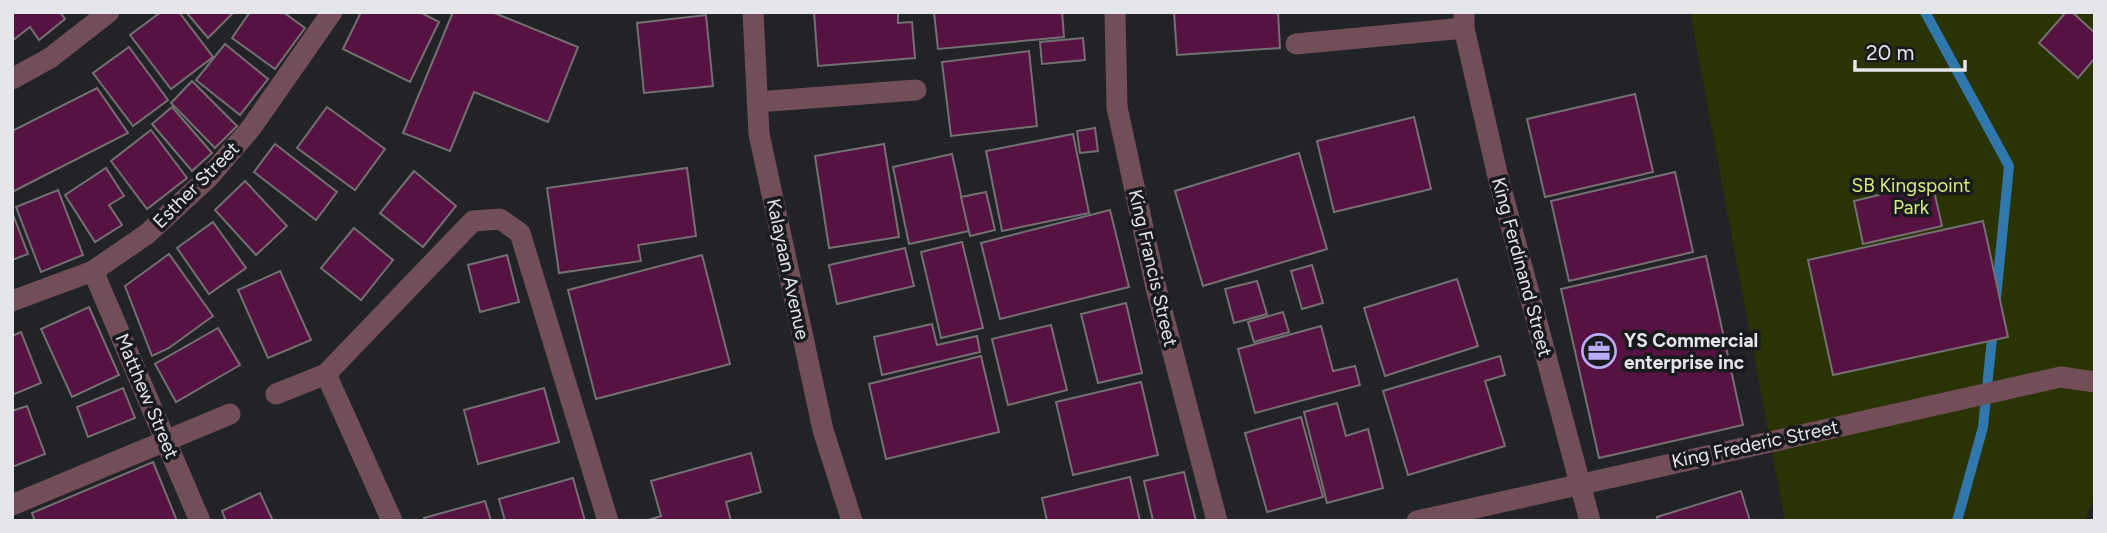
<svg xmlns="http://www.w3.org/2000/svg" width="2107" height="533" viewBox="0 0 2107 533" font-family="Figtree,sans-serif">
  <style>
    .green { fill: #2a3303 }
    .lines { fill: none; stroke-linecap: round; stroke-linejoin: round }
    .stream { stroke: #2f77ad; stroke-width: 10 }
    .building { fill: #561341; stroke: #746f72; stroke-width: 2 }
    .minor { stroke: #714e58; stroke-width: 21 }
    .labels { text-anchor: middle; dominant-baseline: central; stroke-width: 7; stroke-linejoin: round; paint-order: stroke }
    .street-label { font-size: 19px; fill: #e5e6e9; stroke: #181a1e }
    .park-label { font-size: 19px; fill: #d3ed7e; stroke: #181a1e }
    .poi-label { font-size: 19px; font-weight: bold; fill: #e5e6e9; stroke: #181a1e; text-anchor: start }
  </style>
  <rect width="100%" height="100%" fill="#212327"/>
  <path class="green" d="M1690,12H2095V496L2085,521H1785Z"/>
  <g class="lines">
    <g class="stream">
      <path d="M1925,12L2009,166L1996,298"/>
      <path d="M1957,521L1983,427L1993,328"/>
    </g>
  </g>
  <g class="building">
    <path d="M12,12H60L65,19L39,40L30,27L12,41Z"/>
    <path d="M161,12H179L213,57L171,89L130,35Z"/>
    <path d="M186,12H234L208,38Z"/>
    <path d="M250,12H283L305,28L275,69L232,38Z"/>
    <path d="M361,12H420L439,22L410,82L343,49Z"/>
    <path d="M453,12H492L578,47L548,122L474,92L450,151L403,133Z"/>
    <path d="M814,12H898V23L912,22L915,58L818,66Z"/>
    <path d="M934,12H1062L1064,37L938,49Z"/>
    <path d="M1174,12H1278L1280,48L1177,55Z"/>
    <path d="M2066,12H2072L2095,33V58L2078,78L2039,43Z"/>
    <path d="M706,15L713,86L644,93L637,23Z"/>
    <path d="M1083,38L1085,60L1042,64L1040,42Z"/>
    <path d="M225,44L268,79L240,115L196,80Z"/>
    <path d="M129,47L168,100L133,126L93,73Z"/>
    <path d="M1029,51L1037,126L951,136L942,62Z"/>
    <path d="M192,81L237,126L215,148L171,103Z"/>
    <path d="M97,88L128,133L12,192V131Z"/>
    <path d="M1635,94L1653,172L1545,197L1527,119Z"/>
    <path d="M172,107L212,153L192,171L152,124Z"/>
    <path d="M327,107L385,149L355,190L297,148Z"/>
    <path d="M1414,117L1431,189L1334,212L1317,141Z"/>
    <path d="M1095,128L1098,151L1080,153L1077,131Z"/>
    <path d="M151,130L187,178L147,209L111,161Z"/>
    <path d="M1073,134L1089,213L1002,231L986,151Z"/>
    <path d="M275,144L337,192L316,220L254,172Z"/>
    <path d="M884,144L899,237L829,248L815,156Z"/>
    <path d="M1299,153L1327,249L1203,286L1175,191Z"/>
    <path d="M952,154L969,231L909,244L893,167Z"/>
    <path d="M106,168L124,196L109,205L122,225L95,242L65,195Z"/>
    <path d="M687,168L696,236L638,245L641,261L559,273L547,188Z"/>
    <path d="M414,171L456,206L423,247L380,213Z"/>
    <path d="M1675,172L1693,252L1569,281L1551,201Z"/>
    <path d="M245,181L287,226L256,255L215,210Z"/>
    <path d="M1932,182L1942,226L1863,244L1854,201Z"/>
    <path d="M58,190L83,255L41,272L16,207Z"/>
    <path d="M986,192L995,230L970,236L961,197Z"/>
    <path d="M1110,210L1129,287L1000,319L981,243Z"/>
    <path d="M12,212L28,254L12,260Z"/>
    <path d="M1983,221L2008,337L1833,375L1808,260Z"/>
    <path d="M213,222L246,268L209,294L177,248Z"/>
    <path d="M354,228L393,260L361,300L321,268Z"/>
    <path d="M962,242L983,328L941,338L921,252Z"/>
    <path d="M905,248L914,286L837,304L829,265Z"/>
    <path d="M169,254L213,316L169,348L152,356L125,286Z"/>
    <path d="M507,255L519,302L480,312L468,265Z"/>
    <path d="M702,255L730,364L596,399L568,290Z"/>
    <path d="M1706,256L1743,425L1599,458L1561,289Z"/>
    <path d="M1312,265L1323,303L1302,309L1291,271Z"/>
    <path d="M280,271L311,340L268,358L238,290Z"/>
    <path d="M1457,279L1478,346L1385,376L1364,308Z"/>
    <path d="M1257,281L1267,314L1234,323L1225,289Z"/>
    <path d="M1126,303L1142,373L1098,383L1081,314Z"/>
    <path d="M89,307L119,375L72,397L41,329Z"/>
    <path d="M1283,312L1289,332L1254,342L1248,322Z"/>
    <path d="M932,324L937,345L977,336L980,352L882,375L874,337Z"/>
    <path d="M1051,325L1067,390L1008,405L992,339Z"/>
    <path d="M1321,326L1333,371L1355,366L1360,385L1255,413L1238,349Z"/>
    <path d="M218,328L240,365L176,402L155,364Z"/>
    <path d="M21,332L41,383L12,395V336Z"/>
    <path d="M981,356L999,432L886,459L869,384Z"/>
    <path d="M1500,356L1505,375L1485,381L1505,446L1408,475L1383,391Z"/>
    <path d="M1141,382L1158,455L1073,475L1056,402Z"/>
    <path d="M123,388L135,418L88,437L77,407Z"/>
    <path d="M544,388L559,442L478,464L464,410Z"/>
    <path d="M1337,403L1346,436L1368,429L1383,488L1327,503L1304,412Z"/>
    <path d="M27,406L45,454L12,467V411Z"/>
    <path d="M1301,417L1323,497L1267,512L1245,433Z"/>
    <path d="M751,453L761,492L726,502L731,521H645L661,516L651,481Z"/>
    <path d="M153,462L177,521H35L32,513Z"/>
    <path d="M1184,472L1196,521H1153L1144,481Z"/>
    <path d="M1130,477L1140,521H1047L1042,498Z"/>
    <path d="M573,478L585,521H505L499,499Z"/>
    <path d="M1741,491L1750,521H1658L1657,517Z"/>
    <path d="M260,493L273,521H226L222,511Z"/>
    <path d="M485,501L491,521H425L424,518Z"/>
  </g>
  <g class="lines">
    <g class="minor">
      <path d="M753,12L759,134L823,430L852,521"/>
      <path d="M1115,12L1117,107L1156,288L1217,521"/>
      <path d="M1464,12V28L1498,177L1590,521"/>
      <path d="M1296,44L1464,28"/>
      <path d="M12,79L50,58L109,12"/>
      <path d="M757,102L916,90"/>
      <path d="M93,271L200,521"/>
      <path d="M12,301L93,271L147,234L209,177L251,128L332,12"/>
      <path d="M326,374L392,521"/>
      <path d="M276,394L326,374L473,221L500,219L520,233L608,521"/>
      <path d="M12,505L230,414"/>
      <path d="M1417,521L2061,377L2095,382"/>
    </g>
  </g>
  <defs>
    <g id="office-ring" transform="scale(1.75)"><circle r="9.5" fill="#181a1e" stroke="#b9abf7" stroke-width="1.5"/><path d="M-6-3h4V-5.5h4V-3h4V5H-6ZM-1-4.5V-3h2v-1.5ZM-6 0V1H6V0Z" fill="#b9abf7"/></g>
  </defs>
  <g fill-rule="evenodd">
    <use href="#office-ring" x="1599" y="351"/>
  </g>
  <g class="labels">
    <g class="street-label">
      <text transform="translate(196 185) rotate(-45)">Esther Street</text>
      <text transform="translate(1522 267) rotate(75)">King Ferdinand Street</text>
      <text transform="translate(1153 268) rotate(77)">King Francis Street</text>
      <text transform="translate(788 269) rotate(78)">Kalayaan Avenue</text>
      <text transform="translate(147 396) rotate(67)">Matthew Street</text>
      <text transform="translate(1755 444) rotate(-12)">King Frederic Street</text>
    </g>
    <g class="park-label">
      <text x="1911" y="185">SB Kingspoint<tspan x="1911" dy="22">Park</tspan></text>
    </g>
    <g class="poi-label">
      <text x="1624" y="340">YS Commercial<tspan x="1624" dy="22">enterprise inc</tspan></text>
    </g>
  </g>
  <rect width="2107" height="533" fill="none" stroke="#e5e6e9" stroke-width="28"/>
  <path d="M1855 60v10h110v-10" fill="none" stroke="#e5e6e9" stroke-width="3.5"/>
  <text x="1866" y="60" font-size="21" fill="#e5e6e9" stroke="#181a1e" stroke-width="5" paint-order="stroke">20 m</text>
</svg>
